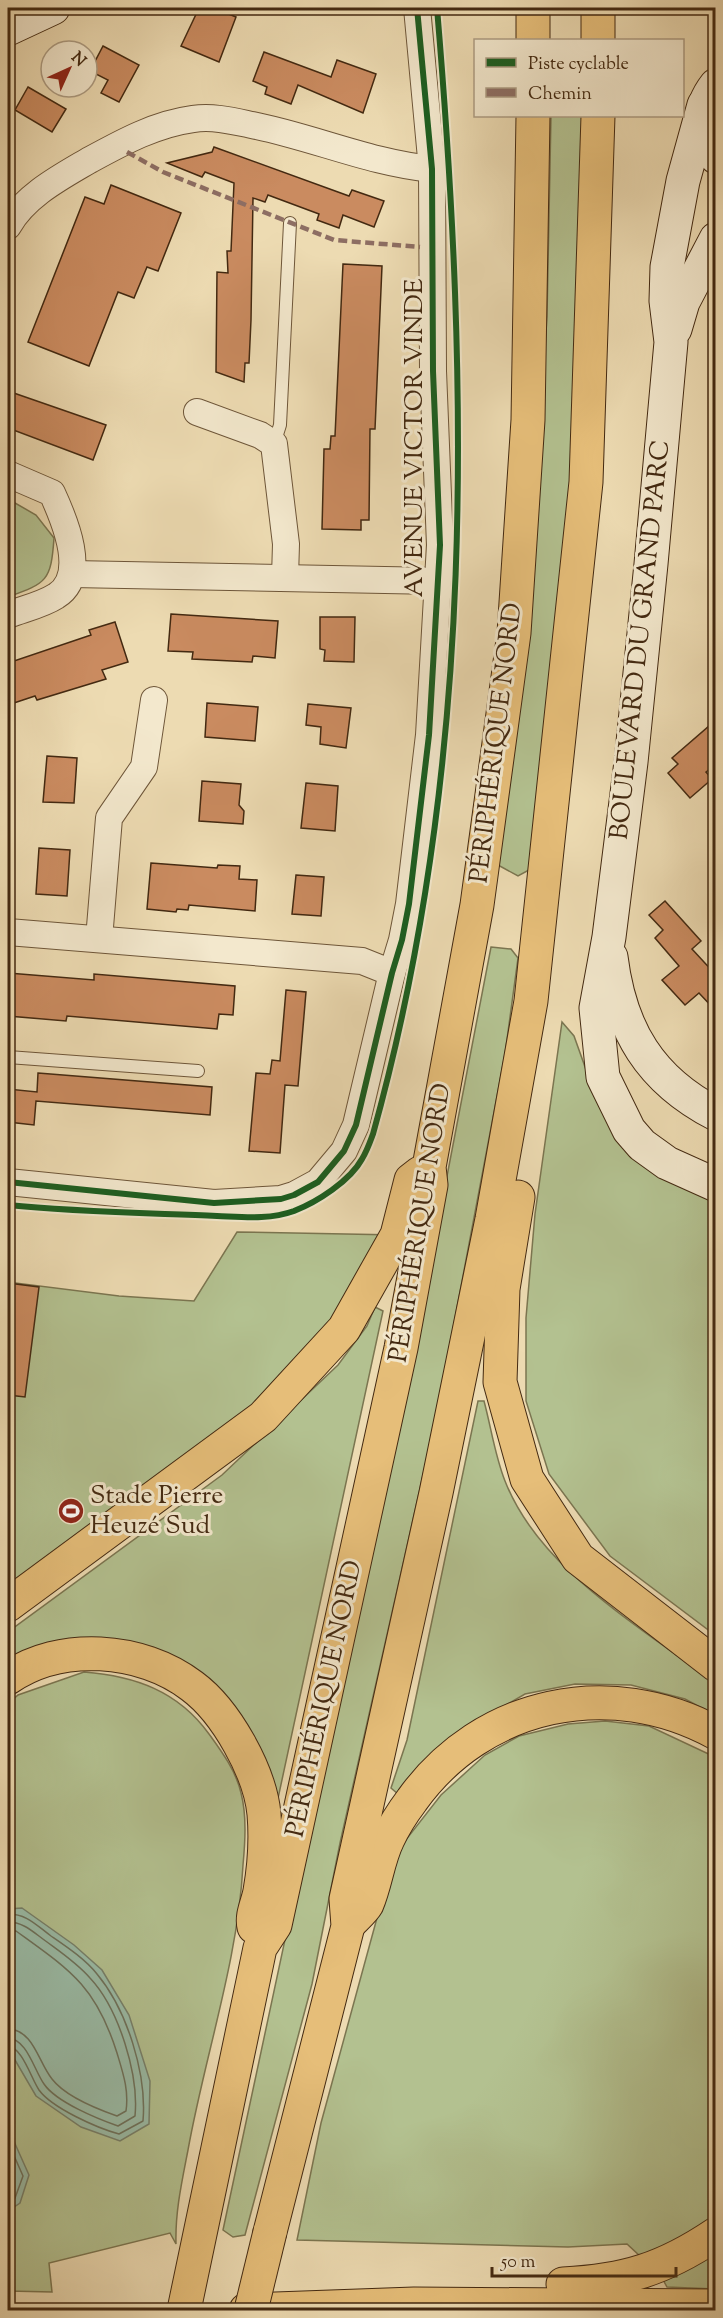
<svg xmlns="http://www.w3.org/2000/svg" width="723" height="2318" viewBox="0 0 723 2318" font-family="'Sorts Mill Goudy',serif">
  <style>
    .green { fill: #b3c190; stroke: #7b7550; stroke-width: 1.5 }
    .water { fill: #9abca7; stroke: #77816b; stroke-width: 1.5 }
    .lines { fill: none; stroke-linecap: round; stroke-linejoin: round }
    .shore { stroke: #6e725c; stroke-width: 1.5 }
    .building { fill: #ca8b60; stroke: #432911; stroke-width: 1.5 }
    .lane-casing { stroke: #6e5639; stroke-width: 14 }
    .street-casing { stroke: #6e5639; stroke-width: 28 }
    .secondary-casing { stroke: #432911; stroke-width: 35 }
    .highway-casing { stroke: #432911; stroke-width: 35 }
    .lane { stroke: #f3e8cd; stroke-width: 12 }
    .street { stroke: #f3e8cd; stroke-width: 26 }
    .secondary { stroke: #f3e8cd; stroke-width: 33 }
    .highway { stroke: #e6be79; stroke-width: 33 }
    .highway-bridge-casing { stroke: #432911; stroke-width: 35; stroke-linecap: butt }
    .highway-bridge { stroke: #e6be79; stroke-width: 33 }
    .quiet { stroke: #8d6e63; stroke-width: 4.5; stroke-dasharray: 9 4.5; stroke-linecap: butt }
    .cycleway-casing { stroke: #f3e8cd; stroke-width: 10 }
    .cycleway { stroke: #1b5e20; stroke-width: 6 }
    .labels { text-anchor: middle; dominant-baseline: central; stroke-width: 6; stroke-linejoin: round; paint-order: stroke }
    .street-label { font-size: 26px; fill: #432911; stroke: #f3e8cd }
    .poi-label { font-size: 26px; fill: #432911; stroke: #f3e8cd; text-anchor: start }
  </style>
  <rect width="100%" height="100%" fill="#eddbb2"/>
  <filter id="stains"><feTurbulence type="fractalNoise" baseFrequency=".00333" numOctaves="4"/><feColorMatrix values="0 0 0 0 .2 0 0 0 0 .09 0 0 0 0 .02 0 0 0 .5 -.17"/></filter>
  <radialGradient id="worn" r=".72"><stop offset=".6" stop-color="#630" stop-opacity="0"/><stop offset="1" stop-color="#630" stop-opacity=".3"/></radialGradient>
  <g class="green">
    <path d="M551,116H583L571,487L529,870L518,876L498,865L534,520L547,316Z"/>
    <path d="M8,499L36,515L54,538C51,581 47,583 8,597Z"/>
    <path d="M491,947L511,949L518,958L505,1054L437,1413L340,1843L312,1984L245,2235L233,2237L223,2230L438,1223Z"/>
    <path d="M562,1022L574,1036L599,1106L715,1198V1635L610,1556L549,1474L526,1401V1318L535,1214Z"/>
    <path d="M237,1232L397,1235L263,1417L8,1605V1282L119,1296L194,1301Z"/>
    <path d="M375,1307L383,1311L277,1803L158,1653L8,1662V1632L222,1475L338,1365L367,1326Z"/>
    <path d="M478,1401H484C491,1427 495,1456 505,1481C540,1571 643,1627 715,1684V1715L685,1699L631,1685L575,1684L525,1694L459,1732L398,1794L391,1788L407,1740Z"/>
    <path d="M84,1672C135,1676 178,1691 209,1734C222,1752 236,1771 241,1793C247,1816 245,1843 243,1865C238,1961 205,2055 188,2150C182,2181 175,2212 176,2244L170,2233L49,2263L52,2292L8,2291V1704L18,1695Z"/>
    <path d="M605,1721L649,1726L715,1757V2214L693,2233L640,2256L627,2244L568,2247L297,2240L321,2123L383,1896L401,1846L441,1795L485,1755L519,1736L568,1724Z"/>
    <path d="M715,2247V2289L667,2287L661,2276Z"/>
  </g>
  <g class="water">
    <path d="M22,1908L74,1945L102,1970L129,2015L150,2081L149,2124L120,2141L81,2127L36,2096L8,2048V1909Z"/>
    <path d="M8,2128L29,2175L20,2203L8,2211Z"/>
  </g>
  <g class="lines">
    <g class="shore">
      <path d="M8,1914C27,1914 36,1925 51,1936C67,1947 85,1959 97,1974C127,2010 147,2074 143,2121L119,2134C97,2128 52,2108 39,2090C31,2078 22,2047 8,2046"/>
      <path d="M8,1922C24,1922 34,1933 47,1942C62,1953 78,1964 90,1978C119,2009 139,2075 135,2116L118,2126C98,2119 56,2102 44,2084C34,2070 27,2039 8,2038"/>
      <path d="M8,1931H16C70,1970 96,1986 117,2053C123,2073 129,2090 126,2111L117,2116C97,2109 65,2096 52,2079C38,2062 34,2030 8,2029"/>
      <path d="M8,2142L23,2176L15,2198L8,2204"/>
    </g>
  </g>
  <g class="building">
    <path d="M199,8H214L236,17L219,62L181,46Z"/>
    <path d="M103,46L139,65L119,102L101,93L108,80L90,71Z"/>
    <path d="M264,52L331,77L337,60L376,74L363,113L298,85L291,104L265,94L267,87L253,81Z"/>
    <path d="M28,87L66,109L52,132L15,110Z"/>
    <path d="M214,147L349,196L352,190L384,201L374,227L343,215L339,228L317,220L319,214L268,195L265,202L253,198L251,320L249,363H245L244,382L216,372L217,272L228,273L227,251H231L234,183L205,172L202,177L167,163L212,152Z"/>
    <path d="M111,185L181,213L158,271L147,267L134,298L118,292L89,366L28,342L85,197L104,204Z"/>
    <path d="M343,264L382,266L375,429H370L369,520H361V530L322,529L324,449H330L331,436H335Z"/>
    <path d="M8,391L106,425L93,460L8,428Z"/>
    <path d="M171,614L278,621L275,658L253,656L252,662L192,659L193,652L168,651Z"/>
    <path d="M320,617H355L354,662L324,661L325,650L320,649Z"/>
    <path d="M115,622L128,662L102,670L106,679L37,700L35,696L8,705V663L91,635L89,630Z"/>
    <path d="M207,703L258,707L255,741L205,737Z"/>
    <path d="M308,704L351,708L346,748L320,744L321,727L306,725Z"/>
    <path d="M716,720V764L706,772L712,779L690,798L668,773L678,764L672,758Z"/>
    <path d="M47,756L77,758L74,803L43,802Z"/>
    <path d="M202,781L241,784L239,805L244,811L243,824L199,821Z"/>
    <path d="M306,783L338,786L335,831L301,828Z"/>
    <path d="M39,848L70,850L67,896L36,894Z"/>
    <path d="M151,863L217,868L218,865L240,866L239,879L257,880L255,911L189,905L188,910L177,909L176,912L147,909Z"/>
    <path d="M296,875L324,877L321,916L292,914Z"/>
    <path d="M665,901L701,941L692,949L716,975V1011L699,993L685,1005L662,980L679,966L655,938L663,930L649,915Z"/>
    <path d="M8,973L94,980V974L235,986L233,1015L219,1014L217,1029L67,1016L66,1021L8,1016Z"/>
    <path d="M286,990L306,992L298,1086L285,1085L280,1153L249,1151L256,1073L270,1074L272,1060L280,1061Z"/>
    <path d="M38,1073L212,1087L210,1115L36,1101L34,1125L8,1122V1089L37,1092Z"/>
    <path d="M8,1283L39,1287L25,1397L8,1395Z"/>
  </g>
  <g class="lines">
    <g class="lane-casing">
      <g id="lane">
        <path d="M274,444L280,425L290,223"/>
        <path d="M8,1057L198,1071"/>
      </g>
    </g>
    <g class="street-casing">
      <g id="street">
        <path d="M8,226C25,196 59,178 88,161C121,143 155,124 193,119C213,116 233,121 252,125C313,137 370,163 432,169"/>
        <path d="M197,412L260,435L274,444L286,544L285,577"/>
        <path d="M8,474L52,493C64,519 89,576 56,596C42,605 23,609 8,615"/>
        <path d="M72,574L437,581"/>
        <path d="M8,932L362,961L392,973"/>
        <path d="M99,939L109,818L144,767L154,700"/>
        <path d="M8,1182L214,1203L281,1199L294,1195L318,1182L344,1151L356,1125L392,973L402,940L409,904L429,735L440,545L433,371L432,169L417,8"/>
      </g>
    </g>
    <g class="secondary-casing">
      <g id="secondary">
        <path d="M8,29L53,8"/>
        <path d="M716,85C698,108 697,135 716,157"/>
        <path d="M704,105L683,181L667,267L666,301L671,342L651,564L631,762L609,937L596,1008L603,1077L629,1130L642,1145L667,1163L716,1185"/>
        <path d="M675,329L683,302L716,239"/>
        <path d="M611,957C620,1030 650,1080 716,1114"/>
      </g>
    </g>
    <g class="highway-casing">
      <g id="highway">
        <path d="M533,8V40"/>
        <path d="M598,8V40"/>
        <path d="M518,1197L503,1289L500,1382L527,1479L578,1558L716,1665"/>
        <path d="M8,1605L263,1417L344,1329L397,1235L411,1180L420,1173"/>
        <path d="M8,1678C60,1642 141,1647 192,1686C226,1711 260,1772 264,1814C266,1838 264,1868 260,1891C258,1903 251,1915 254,1927"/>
        <path d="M349,1924C354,1918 363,1911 367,1904C376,1883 378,1859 388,1839C394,1826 403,1812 412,1800C482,1702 610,1675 716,1733"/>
        <path d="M270,2232L348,1926L346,1899L436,1493L492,1219L531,1001L586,482L598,116"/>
        <path d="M563,2284C625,2281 664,2269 716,2234"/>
        <path d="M184,2310L260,1948L275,1925L401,1348L431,1185L429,1167L477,905L514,633L528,420L533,116"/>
        <path d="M246,2310L414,2304L716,2306"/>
      </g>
    </g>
    <use href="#lane" class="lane"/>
    <use href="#street" class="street"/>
    <use href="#secondary" class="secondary"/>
    <use href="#highway" class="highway"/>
    <g class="highway-bridge-casing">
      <path id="highway-bridge" d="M251,2310L270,2232"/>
    </g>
    <use href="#highway-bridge" class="highway-bridge"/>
    <path class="quiet" d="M127,152L163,172L334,240L420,247"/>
    <g class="cycleway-casing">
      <g id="cycleway">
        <path d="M8,1182L214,1203L281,1199L294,1195L318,1182L344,1151L356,1125L392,973L402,940L409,904L429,735L440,545L433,371L432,169L417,8"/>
        <path d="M8,1205C77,1212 147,1213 217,1216C243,1217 269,1220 294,1211C317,1202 350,1181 362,1159C367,1151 370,1142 373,1134C476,764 469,387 437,8"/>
      </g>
    </g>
    <use href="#cycleway" class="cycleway"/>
  </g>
  <defs>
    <g id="stadium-disc" transform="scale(1.35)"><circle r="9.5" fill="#8f2418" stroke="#f3e8cd"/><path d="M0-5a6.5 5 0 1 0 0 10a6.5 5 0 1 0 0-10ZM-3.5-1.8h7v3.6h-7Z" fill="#fff"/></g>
  </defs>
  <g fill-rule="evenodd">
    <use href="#stadium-disc" x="71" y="1511"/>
  </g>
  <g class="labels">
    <g class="street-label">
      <text transform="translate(415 438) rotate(-90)">AVENUE VICTOR VINDE</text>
      <text transform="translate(641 640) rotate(-84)">BOULEVARD DU GRAND PARC</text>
      <text transform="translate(497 743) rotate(-83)">PÉRIPHÉRIQUE NORD</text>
      <text transform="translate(421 1223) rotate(-81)">PÉRIPHÉRIQUE NORD</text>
      <text transform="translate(325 1699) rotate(-78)">PÉRIPHÉRIQUE NORD</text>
    </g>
    <g class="poi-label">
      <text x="90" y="1496">Stade Pierre<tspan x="90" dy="30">Heuzé Sud</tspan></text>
    </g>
  </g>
  <rect width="723" height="2318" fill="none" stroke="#eddbb2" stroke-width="30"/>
  <rect x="9" y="9" width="705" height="2300" fill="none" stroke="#432911" stroke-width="3"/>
  <rect x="15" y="15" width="693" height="2288" fill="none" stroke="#432911" stroke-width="1.5"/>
  <rect x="474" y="39" width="210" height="78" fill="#f3e8cd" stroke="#ad9c82" stroke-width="1.5"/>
  <rect x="486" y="58" width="30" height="9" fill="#1b5e20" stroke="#ad9c82" stroke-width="1.5"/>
  <text x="528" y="69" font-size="18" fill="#432911">Piste cyclable</text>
  <rect x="486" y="88" width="30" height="9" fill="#8d6e63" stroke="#ad9c82" stroke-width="1.5"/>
  <text x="528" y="99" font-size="18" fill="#432911">Chemin</text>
  <g transform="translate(69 69) rotate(45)"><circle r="28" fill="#f3e8cd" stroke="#ad9c82" stroke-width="1.5"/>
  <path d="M0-4.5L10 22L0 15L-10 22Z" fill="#8f2418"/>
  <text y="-9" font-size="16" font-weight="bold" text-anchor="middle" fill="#432911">N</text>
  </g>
  <path d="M492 2267v9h184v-9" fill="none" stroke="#432911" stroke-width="3"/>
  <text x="501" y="2267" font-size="18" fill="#432911" stroke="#f3e8cd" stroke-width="4.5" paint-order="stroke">50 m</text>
  <rect width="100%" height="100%" filter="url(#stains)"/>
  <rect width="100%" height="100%" fill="url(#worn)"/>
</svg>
